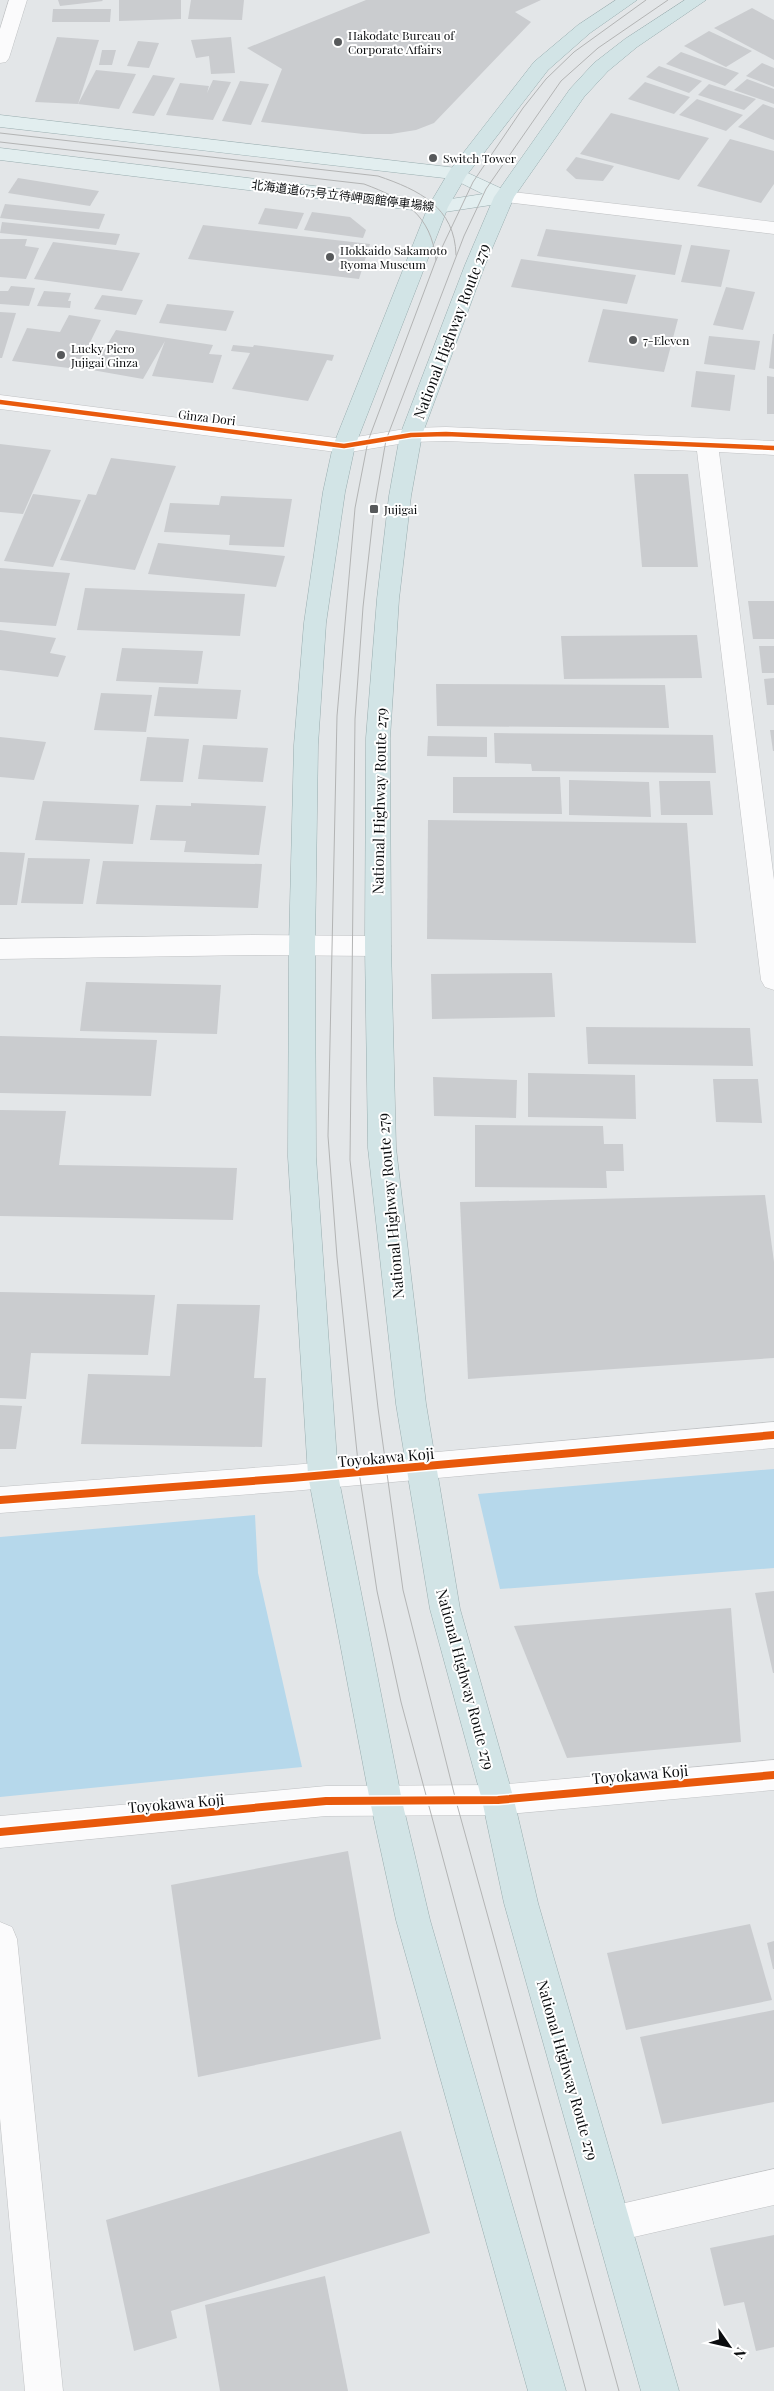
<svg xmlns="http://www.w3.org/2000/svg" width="774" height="2391" viewBox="0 0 774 2391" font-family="'Playfair Display','Noto Sans JP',serif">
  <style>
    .green { fill: #b6d8eb }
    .building { fill: #cacccf }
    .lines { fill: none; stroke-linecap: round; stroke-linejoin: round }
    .minor-casing { stroke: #c0c2c4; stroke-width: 1 }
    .major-casing { stroke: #99adaf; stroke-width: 1 }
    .highway-casing { stroke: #99adaf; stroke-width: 1 }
    .minor { fill: #fbfbfc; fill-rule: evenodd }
    .major { fill: #e2eeef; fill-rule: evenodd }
    .highway { fill: #d2e4e6; fill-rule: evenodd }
    .tram { stroke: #b3b4b4; stroke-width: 1 }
    .cycleway-far1-casing { stroke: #fff; stroke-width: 7 }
    .cycleway-casing { stroke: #fff; stroke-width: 11 }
    .cycleway-far1 { stroke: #e8590c; stroke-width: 4.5 }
    .cycleway { stroke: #e8590c; stroke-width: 8 }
    .poi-dot { fill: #57595b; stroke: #fff; stroke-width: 2 }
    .labels { text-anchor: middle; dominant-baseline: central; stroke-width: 4; stroke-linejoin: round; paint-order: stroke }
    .far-poi-label { font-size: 12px; fill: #0b0d0f; stroke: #fff; text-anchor: start }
    .far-street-label { font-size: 12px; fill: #0b0d0f; stroke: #fff }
    .street-label { font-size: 15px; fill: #0b0d0f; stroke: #fff }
  </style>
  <rect width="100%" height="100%" fill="#e3e6e8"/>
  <g class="green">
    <path d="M774,1469V1568L500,1589L478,1494Z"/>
    <path d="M255,1515L258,1573L302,1767L0,1797V1537Z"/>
  </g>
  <g class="building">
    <path d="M58,0H102L103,1L60,6Z"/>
    <path d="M119,0H181V19L119,21Z"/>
    <path d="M191,0H244L242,20L188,19Z"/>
    <path d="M366,0H541L515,12L531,22L434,123L416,130L391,134H363L261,122L282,69L247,48Z"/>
    <path d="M752,8L774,20V60L714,28Z"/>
    <path d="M53,9H111L110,22H52Z"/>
    <path d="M709,31L752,51L726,67L684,46Z"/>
    <path d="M57,37L99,40L78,104L35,102Z"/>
    <path d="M231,37L235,73L211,74L209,56L196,58L191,40Z"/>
    <path d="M138,41L159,43L149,68L127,66Z"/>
    <path d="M102,50H116L112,65H99Z"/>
    <path d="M681,52L739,73L725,86L666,64Z"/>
    <path d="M762,63L774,68V87L746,76Z"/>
    <path d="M659,66L702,81L689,93L646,77Z"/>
    <path d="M96,70L136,74L119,109L78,104Z"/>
    <path d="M153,75L175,78L154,116L132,113Z"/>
    <path d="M747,79L774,89V104L734,90Z"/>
    <path d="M213,80L231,82L213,120L166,115L180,83L209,86L207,93Z"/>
    <path d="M240,81L269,84L251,125L222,121Z"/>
    <path d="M645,82L690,97L674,114L628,99Z"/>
    <path d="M709,84L756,99L744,110L698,95Z"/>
    <path d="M697,99L743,115L726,131L679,115Z"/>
    <path d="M763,104L774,108V140L738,127Z"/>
    <path d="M611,113L709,138L679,180L580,154Z"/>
    <path d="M730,139L774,151V184L761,203L697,186Z"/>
    <path d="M576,157L614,166L603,181L576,179L566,170Z"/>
    <path d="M18,178L99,191L90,206L8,193Z"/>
    <path d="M5,204L105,214L99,229L0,218Z"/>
    <path d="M265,208L304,213L297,229L258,224Z"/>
    <path d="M312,212L350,217L366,230L363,238L304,230Z"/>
    <path d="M2,222L120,234L116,245L0,233Z"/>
    <path d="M203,225L370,244L359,279L188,259Z"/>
    <path d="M546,229L682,245L675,275L537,256Z"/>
    <path d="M0,239H27L25,246L39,248L26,279L0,277Z"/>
    <path d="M53,242L140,253L122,291L34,279Z"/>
    <path d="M691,245L730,250L721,287L681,282Z"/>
    <path d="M521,259L636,275L627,304L511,287Z"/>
    <path d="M11,286L35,288L29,306L0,304V291H8Z"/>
    <path d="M726,287L755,292L743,330L713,325Z"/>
    <path d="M44,291L71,293L68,301H71L70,308L37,306Z"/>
    <path d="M102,295L143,300L136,315L94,309Z"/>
    <path d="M167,304L234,311L226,331L159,323Z"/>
    <path d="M603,309L678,319L664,372L588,362Z"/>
    <path d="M0,312L16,313L2,358H0Z"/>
    <path d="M69,315L101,320L77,369L12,361L27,328L60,332Z"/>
    <path d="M116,330L213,345L209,354L222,355L213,383L152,376L165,341L143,379L92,370Z"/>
    <path d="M773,334H774V369L769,368Z"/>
    <path d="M709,336L760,341L755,370L704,364Z"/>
    <path d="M233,345L253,347L254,345L334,355L332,361L327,360L308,401L232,389L250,353L231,351Z"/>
    <path d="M696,371L735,375L730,411L691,407Z"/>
    <path d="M767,376L774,377V414H767Z"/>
    <path d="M0,444L51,450L23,514L0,512Z"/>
    <path d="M111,458L176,466L135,570L60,560L88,494L96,495Z"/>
    <path d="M634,474H688L698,567H642Z"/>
    <path d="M33,494L81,500L53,567L4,561Z"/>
    <path d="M221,496L292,499L284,547L229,545L230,535L164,532L170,503L219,505Z"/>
    <path d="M158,543L285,556L276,587L148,574Z"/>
    <path d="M0,568L70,573L56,626L0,622Z"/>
    <path d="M85,588L245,594L240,636L77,630Z"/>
    <path d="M748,601H774V639H753Z"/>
    <path d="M0,630L56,638L50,653L66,656L58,677L0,670Z"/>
    <path d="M697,635L702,678L564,679L561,636Z"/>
    <path d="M759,646H774V673H762Z"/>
    <path d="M122,648L203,651L198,684L116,681Z"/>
    <path d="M774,678V705H767L764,679Z"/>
    <path d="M436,684L665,685L669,728L437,726Z"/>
    <path d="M159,687L241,690L237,719L154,716Z"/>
    <path d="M101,693L152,695L146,732L94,730Z"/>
    <path d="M770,730H774V751H773Z"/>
    <path d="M494,733L713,735L716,773L532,771L531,764L495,763Z"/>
    <path d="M428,736L487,737V757L427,756Z"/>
    <path d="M0,737L46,742L34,780L0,777Z"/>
    <path d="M147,737L189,739L183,782L140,781Z"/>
    <path d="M203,745L268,748L263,782L198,779Z"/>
    <path d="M453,777H560L562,814L453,813Z"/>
    <path d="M569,780L649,782L651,817L569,815Z"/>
    <path d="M659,781H710L713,815H661Z"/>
    <path d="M43,801L139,805L133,844L35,840Z"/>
    <path d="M191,803L266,806L259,855L184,852L186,841L150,840L156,805L191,806Z"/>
    <path d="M428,820L687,823L696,943L427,939Z"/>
    <path d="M0,852L25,853L17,905H0Z"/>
    <path d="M28,858L90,859L83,904L21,903Z"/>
    <path d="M103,861L262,864L258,908L96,904Z"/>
    <path d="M552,973L555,1017L432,1019L431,974Z"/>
    <path d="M86,982L221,985L217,1034L80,1031Z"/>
    <path d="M586,1027L750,1028L753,1066L588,1064Z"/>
    <path d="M0,1036L157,1040L151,1096L0,1093Z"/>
    <path d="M528,1073L635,1075L636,1119L528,1117Z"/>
    <path d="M433,1077L517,1080L516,1118L434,1116Z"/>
    <path d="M713,1079H758L762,1123L716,1122Z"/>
    <path d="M0,1110L66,1111L59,1165L237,1168L233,1220L0,1216Z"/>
    <path d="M475,1125L603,1126L604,1144H623L624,1171H606L607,1188L475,1187Z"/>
    <path d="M765,1195L774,1262V1358L468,1379L460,1202Z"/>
    <path d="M0,1292L155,1295L148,1355L31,1353L26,1399L0,1398Z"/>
    <path d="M177,1304L260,1305L254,1378H266L262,1447L81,1444L88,1374L170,1376Z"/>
    <path d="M0,1405L22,1406L16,1449H0Z"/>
    <path d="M774,1591V1673H773L755,1593Z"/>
    <path d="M731,1608L741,1742L567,1758L514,1626Z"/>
    <path d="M348,1851L381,2039L198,2077L171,1885Z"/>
    <path d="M750,1924L772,2000L626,2030L607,1953Z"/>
    <path d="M774,1941V1969H773L767,1943Z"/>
    <path d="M774,2010V2102L662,2124L640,2037Z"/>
    <path d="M401,2131L430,2233L171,2311L177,2338L134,2351L106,2220Z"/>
    <path d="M774,2235V2347L756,2351L744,2302L724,2306L710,2248Z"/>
    <path d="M325,2276L348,2391H220L205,2305Z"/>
  </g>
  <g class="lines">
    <g class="minor-casing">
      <g id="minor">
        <path d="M9,0H27L9,58L6,62L0,63V29Z"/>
        <path d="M504,191L774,222V234L497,201L494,197L497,193Z"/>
        <path d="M0,395L344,439L411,428L446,427L774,441V455L719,452L774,880V990L765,987L761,980L697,451L446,441L411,442L344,453L0,409Z"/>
        <path d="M251,935L378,936L387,939L391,946L387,953L378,956L251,955L0,959V939Z"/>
        <path d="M774,1422V1448L292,1491L0,1513V1487L292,1465Z"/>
        <path d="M774,1760V1790L498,1815L326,1816L0,1848V1816L326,1786L498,1785Z"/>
        <path d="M0,1922L12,1927L17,1939L63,2391H25L0,2118Z"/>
        <path d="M774,2169V2205L612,2242L599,2237L594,2224L599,2211L612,2206Z"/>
      </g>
    </g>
    <g class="major-casing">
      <path id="major" d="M0,115L457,168L511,193L514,197L511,201L504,203L438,213L0,160V148L438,201L483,194L453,179L0,127Z"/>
    </g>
    <g class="highway-casing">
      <g id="highway">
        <path d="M616,0H637L590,33L548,70L466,176L448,207L355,446L345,492L326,623L318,745L315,946L316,1157L338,1475L402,1801L430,1920L566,2391H528L396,1920L370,1801L308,1475L288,1157L289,946L294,745L304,623L323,492L333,446L428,207L450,170L534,62L578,25Z"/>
        <path d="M685,0H706L637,47L608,71L584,97L514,197L485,265L422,435L411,496L399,599L390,738L391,946L396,1148L426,1404L460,1609L514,1800L538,1903L679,2391H641L504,1903L482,1800L430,1609L396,1404L368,1148L365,946L366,738L377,599L389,496L400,435L465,265L494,197L570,89L594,63L625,39Z"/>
      </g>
    </g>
    <use href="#minor" class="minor"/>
    <use href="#major" class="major"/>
    <use href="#highway" class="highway"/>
    <g class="tram">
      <path d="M0,133L378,176C419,190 455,207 456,255"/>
      <path d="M0,142L364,184C404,199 431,214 436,260"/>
      <path d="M586,2391L401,1702L377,1591L359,1472L337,1257L328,1136L337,716L355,508L368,441L436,260L473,182L523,108L546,79L574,52L646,0"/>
      <path d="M619,2391L456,1801L403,1590L378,1408L350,1160L355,719L363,607L374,509L386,440L464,236L486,189L561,81L598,48L668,0"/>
    </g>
    <g class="cycleway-far1-casing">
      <path id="cycleway-far1" d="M0,402L344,446L411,435L446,434L774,448"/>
    </g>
    <g class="cycleway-casing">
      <g id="cycleway">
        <path d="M0,1500L292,1478L774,1435"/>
        <path d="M0,1832L326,1801L498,1800L774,1775"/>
      </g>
    </g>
    <use href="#cycleway-far1" class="cycleway-far1"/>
    <use href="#cycleway" class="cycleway"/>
  </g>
  <g class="poi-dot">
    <circle cx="338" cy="42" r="5"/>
    <circle cx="433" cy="158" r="5"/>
    <circle cx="330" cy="257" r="5"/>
    <circle cx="633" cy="340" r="5"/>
    <circle cx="61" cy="355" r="5"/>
    <rect x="369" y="504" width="10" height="10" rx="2.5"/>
  </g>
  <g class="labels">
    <g class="far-poi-label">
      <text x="348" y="35">Hakodate Bureau of<tspan x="348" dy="14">Corporate Affairs</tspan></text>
      <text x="443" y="158">Switch Tower</text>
      <text x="340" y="250">Hokkaido Sakamoto<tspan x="340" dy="14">Ryoma Museum</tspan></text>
      <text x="643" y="340">7-Eleven</text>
      <text x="71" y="348">Lucky Piero<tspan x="71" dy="14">Jujigai Ginza</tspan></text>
      <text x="384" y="509">Jujigai</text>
    </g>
    <g class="far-street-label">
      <text transform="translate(343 195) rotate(7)">北海道道675号立待岬函館停車場線</text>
      <text transform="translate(207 417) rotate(7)">Ginza Dori</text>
    </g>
    <g class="street-label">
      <text transform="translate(451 331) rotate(-69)">National Highway Route 279</text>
      <text transform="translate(379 801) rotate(-89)">National Highway Route 279</text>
      <text transform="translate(390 1206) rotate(-95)">National Highway Route 279</text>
      <text transform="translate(386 1457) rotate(-5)">Toyokawa Koji</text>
      <text transform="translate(466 1679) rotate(75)">National Highway Route 279</text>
      <text transform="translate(640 1774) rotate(-5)">Toyokawa Koji</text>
      <text transform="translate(176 1803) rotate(-5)">Toyokawa Koji</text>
      <text transform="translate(568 2070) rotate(74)">National Highway Route 279</text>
    </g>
  </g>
  <g transform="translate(729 2346) rotate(124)" stroke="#ffffff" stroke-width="4" paint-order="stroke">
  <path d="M0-4L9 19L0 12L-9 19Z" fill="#0b0d0f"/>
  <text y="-8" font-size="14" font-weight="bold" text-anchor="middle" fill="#0b0d0f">N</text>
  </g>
</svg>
